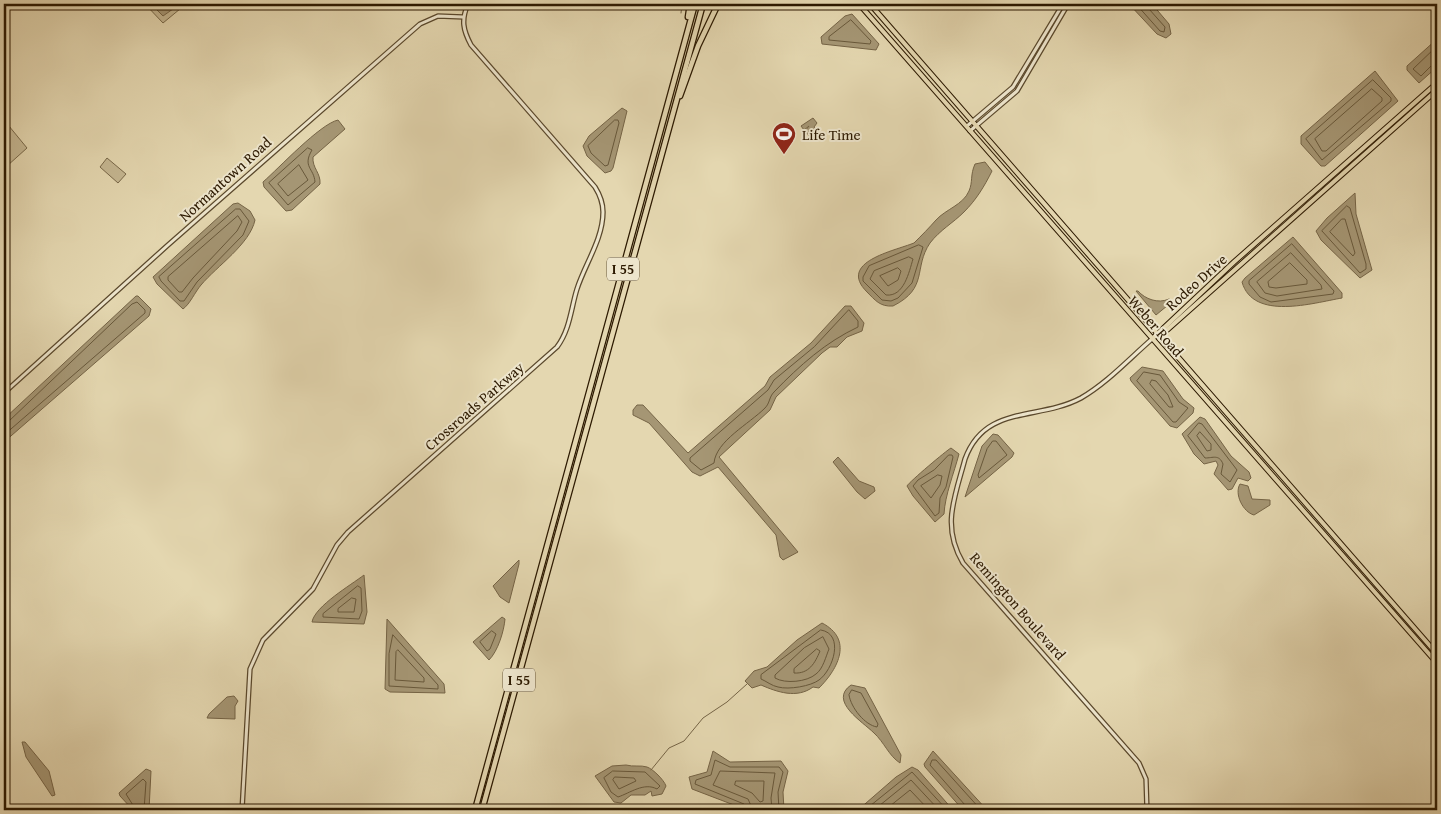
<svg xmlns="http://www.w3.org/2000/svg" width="1441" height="814" viewBox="0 0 1441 814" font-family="'Gentium Book Plus',serif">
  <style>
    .green { fill: #c5b792; stroke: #786849 }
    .water { fill: #a59674; stroke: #756446 }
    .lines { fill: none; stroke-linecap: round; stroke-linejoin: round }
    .shore { stroke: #68583a; stroke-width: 1 }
    .stream { stroke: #756446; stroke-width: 1 }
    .minor-casing { stroke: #5a482c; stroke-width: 5.5 }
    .major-casing { stroke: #2c1900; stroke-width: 6 }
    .highway-casing { stroke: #2c1900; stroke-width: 7 }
    .minor { stroke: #ede5cc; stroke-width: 3 }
    .major { stroke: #e4d7b0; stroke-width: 4 }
    .highway { stroke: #e4d7b0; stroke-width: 4.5 }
    .labels { text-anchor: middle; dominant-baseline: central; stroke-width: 4; stroke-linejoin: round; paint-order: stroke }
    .shield { fill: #ede5cc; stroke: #66563d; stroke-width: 1 }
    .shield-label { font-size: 14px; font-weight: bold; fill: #2c1900 }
    .poi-label { font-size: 15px; fill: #2c1900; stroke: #ede5cc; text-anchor: start }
    .street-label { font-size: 15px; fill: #2c1900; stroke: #ede5cc }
  </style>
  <rect width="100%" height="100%" fill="#e4d7b0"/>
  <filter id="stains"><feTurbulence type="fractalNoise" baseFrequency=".004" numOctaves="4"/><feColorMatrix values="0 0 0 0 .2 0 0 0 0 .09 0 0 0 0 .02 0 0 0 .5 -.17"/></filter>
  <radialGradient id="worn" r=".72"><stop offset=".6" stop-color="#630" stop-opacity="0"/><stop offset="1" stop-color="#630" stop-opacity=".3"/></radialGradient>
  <g class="green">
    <path d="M145,4H186L163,23Z"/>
    <path d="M4,120L27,148L7,166L4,172Z"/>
    <path d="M107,158L126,174L118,183L100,167Z"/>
  </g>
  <g class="water">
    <path d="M151,4H180L163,16Z"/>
    <path d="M1129,4H1152L1169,24L1171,34L1166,38L1157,34Z"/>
    <path d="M852,14L879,44L876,50L822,44L821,37L845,16Z"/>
    <path d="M1437,39V67L1419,83L1407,70V66Z"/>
    <path d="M1375,71L1398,101L1325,166H1321L1301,144V136Z"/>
    <path d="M622,108L627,111L613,168L611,171L605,173L587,156L583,146L589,136Z"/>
    <path d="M813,118L817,123L814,127L818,132L812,139L805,131L809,126L804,130L801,126Z"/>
    <path d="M338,120L345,129L313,157C312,168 321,173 320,184L292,210L286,211L264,187L263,182C279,168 320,124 338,120Z"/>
    <path d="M985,162L992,171C984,187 976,200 964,212C953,223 940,230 930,243C913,268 929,288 893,306C880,307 875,300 867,292C837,262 894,251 914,243C922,235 929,228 936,220C946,209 963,205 969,191C973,182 970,175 975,164Z"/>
    <path d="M1355,193L1356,214L1372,270L1360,278L1321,240L1316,231L1327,218Z"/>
    <path d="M238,203L250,211L255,220C250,244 217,266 201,285C195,292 190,304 183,309L157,284L153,277L233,204Z"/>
    <path d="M1293,237L1342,293V298C1313,303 1253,321 1242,282L1245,278Z"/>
    <path d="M1136,291H1138C1145,299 1158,304 1169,299L1173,301L1156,315Z"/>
    <path d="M136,296H138L151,309L149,316L4,442V419Z"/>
    <path d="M845,306H851L864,323L862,331L847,337L837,347H830L822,353L776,397L770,410L719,457L798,552L783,560L780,557L776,535L718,467L700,476L692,472L649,423L633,415V410L637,405H643L688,453L765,386L770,377L811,343Z"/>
    <path d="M1142,367L1163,371L1183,399L1194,408L1193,413L1177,428L1170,426L1131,381L1130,378Z"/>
    <path d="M1200,417L1205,419L1231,456L1249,472L1251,478L1248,481L1238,478L1232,489L1228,490L1214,474L1218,465L1216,461L1204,464L1194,454L1182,434Z"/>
    <path d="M993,434L998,435L1014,453L1012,457L965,497L982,446Z"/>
    <path d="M951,448L959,454C954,473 945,495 944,514L935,522L913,496L907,486C909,482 947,450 951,448Z"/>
    <path d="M838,457L859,481L874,487L875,491L865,499L857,492L833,462Z"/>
    <path d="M1240,484L1248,486L1252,499L1270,500V505L1254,515C1243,512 1234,494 1240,484Z"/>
    <path d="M519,560V564L509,603L500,597L493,586Z"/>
    <path d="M364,575L367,612L364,624L312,622C315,606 351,585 364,575Z"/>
    <path d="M502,617L505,619C504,631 498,651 489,660L473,642Z"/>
    <path d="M387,619L444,684L445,693L390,692L385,689Z"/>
    <path d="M822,623C853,639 839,668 819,688L813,687C797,699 777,692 761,685L752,688L745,681L754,671L767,667L797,640Z"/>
    <path d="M851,685L865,688L901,755L900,763C889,756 884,742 874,733C863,722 828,701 851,685Z"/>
    <path d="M234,696L238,701L235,706V719L207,718L209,714L227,697Z"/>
    <path d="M22,742H25L49,771L55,795L52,796L26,757Z"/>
    <path d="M713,751L730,762L781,761L788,771L783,792L784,810H747L692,789L689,777L707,772Z"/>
    <path d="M933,751L987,810H963L925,767L924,764Z"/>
    <path d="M626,765C633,767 641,765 647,767C653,769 664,780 666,786L662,794L652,796L651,791L645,795H631L621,803L614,802L595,776L612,766Z"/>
    <path d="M912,767L918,770L953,810H858L896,777Z"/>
    <path d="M146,769L151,771L149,810H133L120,796L119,793Z"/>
  </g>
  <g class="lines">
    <g class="shore">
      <path d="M1136,4L1160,31L1164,32L1165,27L1149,9L1148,4"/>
      <path d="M851,20L871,41L870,44L829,40V37Z"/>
      <path d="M1437,46L1413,69L1421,76L1432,65L1437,64"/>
      <path d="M1373,80L1391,98V101L1322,160L1306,139Z"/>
      <path d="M1372,89L1382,98V101L1326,151H1322L1315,139Z"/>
      <path d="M615,120H618L619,123L608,165L605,166L591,153L588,146Z"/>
      <path d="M308,148L312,150C302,167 314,168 315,182L288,205L269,183Z"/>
      <path d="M299,165L308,180L288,196L278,184Z"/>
      <path d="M1347,206L1350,208L1366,264V269L1360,273L1322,231Z"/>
      <path d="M236,209H240L249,221L243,235L197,282L184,301H180L161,281L159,277Z"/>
      <path d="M238,216L242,222L237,231L193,278L182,292H179L168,280V277Z"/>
      <path d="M1342,219H1345L1355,253L1353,256L1330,232Z"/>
      <path d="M1292,244L1334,291L1333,294L1271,302L1260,297L1249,284V281Z"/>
      <path d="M919,245L923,247L912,283L898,298L891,301L882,300L863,281V277L869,266Z"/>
      <path d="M1291,253L1321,285L1322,289L1277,296L1265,293L1257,282Z"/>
      <path d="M909,257L913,259C909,272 904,297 886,295L870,279L874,271Z"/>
      <path d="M1290,263L1307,280V284L1276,288L1269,287L1268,282Z"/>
      <path d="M898,268L901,271L898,280L888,286L880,276Z"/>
      <path d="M849,310L858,321V327C826,342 800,365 774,392C769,397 770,403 765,408C749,424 716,441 714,463L701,470L690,461V458L768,390L774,380L814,347Z"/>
      <path d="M1144,372L1160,375L1179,402L1188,408L1176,422H1173L1137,381Z"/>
      <path d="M1152,380L1156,381L1168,395L1173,407H1169L1150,384Z"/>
      <path d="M4,423L9,421L132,304L137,302L145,310V313L4,435"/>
      <path d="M1199,423L1202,424L1237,470L1230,482L1221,474L1223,464C1219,454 1213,458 1205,458L1188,436Z"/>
      <path d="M1200,432L1211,444V450L1207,451L1197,436Z"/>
      <path d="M993,441H996L1007,455L979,478L978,475L987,449Z"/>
      <path d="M949,455H952L953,457L946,487L940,498L939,513L935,516L913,486L918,480L934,470Z"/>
      <path d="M938,475L942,476L940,485L931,498L921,486Z"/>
      <path d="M358,586L361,588L362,611L359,619L323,617V614Z"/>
      <path d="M352,598L356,599L354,612H338V609Z"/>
      <path d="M821,630C845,634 833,670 819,680C811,686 789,690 778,687C772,686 766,681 761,679V675Z"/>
      <path d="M492,631L496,634L490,649L487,651L480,642Z"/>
      <path d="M393,635L438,685V689L389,686V654Z"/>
      <path d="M823,637L829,649C826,656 823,669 816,674C807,682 785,684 775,678V675L804,648Z"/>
      <path d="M817,649L820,651C815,663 809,674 794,673V669Z"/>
      <path d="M398,650L424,678V682L395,680L396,652Z"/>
      <path d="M852,690L861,693L878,724L877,727C865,725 851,708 849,695Z"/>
      <path d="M613,771L645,772L660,786L657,789C644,782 630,793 618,797L611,792L604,778Z"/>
      <path d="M615,777L634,778L636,781L619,789L613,780Z"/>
      <path d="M736,781H764L763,801L760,802L752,793L735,785Z"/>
      <path d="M136,810L126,794L143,779L146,782L144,810"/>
      <path d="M747,810L744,804L695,784L696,780L711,775L715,760L730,767H779L783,772L778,792L779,810"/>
      <path d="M753,810L748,799L713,785L720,771L775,773L771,798L772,810"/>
      <path d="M865,810L912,772L947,810"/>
      <path d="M874,810L911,780L939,810"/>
      <path d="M885,810L910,790L929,810"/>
      <path d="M966,810L965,805L930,765L932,760H936L981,810"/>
    </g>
    <g class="stream">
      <path d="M681,13L682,4"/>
      <path d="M651,770L669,748L684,741L703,718L727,702L747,684"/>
    </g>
    <g class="minor-casing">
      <g id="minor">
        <path d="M967,126L1013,87L1063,4"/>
        <path d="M970,131L1017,91L1068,4"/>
        <path d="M4,393L168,245L420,24L438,16L463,17"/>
        <path d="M242,810L250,669L263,640L313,589L337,545L348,532L557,347C570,330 571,308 577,289C585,264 603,239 603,212C603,202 600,195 595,187L471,45C463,30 461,20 468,4"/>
        <path d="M1147,810L1146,779L1139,763L963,563C941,526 955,497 965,459C985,404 1038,421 1081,398C1107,383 1129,359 1152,339"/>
      </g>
    </g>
    <g class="major-casing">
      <g id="major">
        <path d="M859,4L1437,663"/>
        <path d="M870,4L1437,654"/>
        <path d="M1161,332L1167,330L1437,90"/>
        <path d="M1152,339L1234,262L1437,83"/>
      </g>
    </g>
    <g class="highway-casing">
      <g id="highway">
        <path d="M688,17L690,4"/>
        <path d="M680,96L698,46L718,4"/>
        <path d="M475,810L695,4"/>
        <path d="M482,810L703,4"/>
      </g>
    </g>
    <use href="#minor" class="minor"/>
    <use href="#major" class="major"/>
    <use href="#highway" class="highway"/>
  </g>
  <defs>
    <g id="stadium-pin" transform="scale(1.25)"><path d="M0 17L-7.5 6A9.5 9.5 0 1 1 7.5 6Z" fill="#8f2418" stroke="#ede5cc"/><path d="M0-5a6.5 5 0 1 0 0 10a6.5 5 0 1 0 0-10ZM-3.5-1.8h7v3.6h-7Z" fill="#fff"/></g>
  </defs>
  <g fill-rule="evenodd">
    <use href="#stadium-pin" x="784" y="134"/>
  </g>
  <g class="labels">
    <g class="shield">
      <rect x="607" y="257.5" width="32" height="23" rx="4"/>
      <rect x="503" y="668.5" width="32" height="23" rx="4"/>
    </g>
    <g class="shield-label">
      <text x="623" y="269">I 55</text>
      <text x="519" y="680">I 55</text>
    </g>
    <g class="poi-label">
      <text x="802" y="134">Life Time</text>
    </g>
    <g class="street-label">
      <text transform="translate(225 179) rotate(-42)">Normantown Road</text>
      <text transform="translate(1196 282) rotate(-42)">Rodeo Drive</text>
      <text transform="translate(1156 326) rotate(49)">Weber Road</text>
      <text transform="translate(474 406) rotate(-41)">Crossroads Parkway</text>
      <text transform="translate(1018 606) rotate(49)">Remington Boulevard</text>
    </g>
  </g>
  <rect width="1441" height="814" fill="none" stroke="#e4d7b0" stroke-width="20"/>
  <rect x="5" y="5" width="1431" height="804" fill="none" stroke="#2c1900" stroke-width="2.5"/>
  <rect x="10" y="10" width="1421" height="794" fill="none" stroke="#2c1900"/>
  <rect width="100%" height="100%" filter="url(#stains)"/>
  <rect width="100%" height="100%" fill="url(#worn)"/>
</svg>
